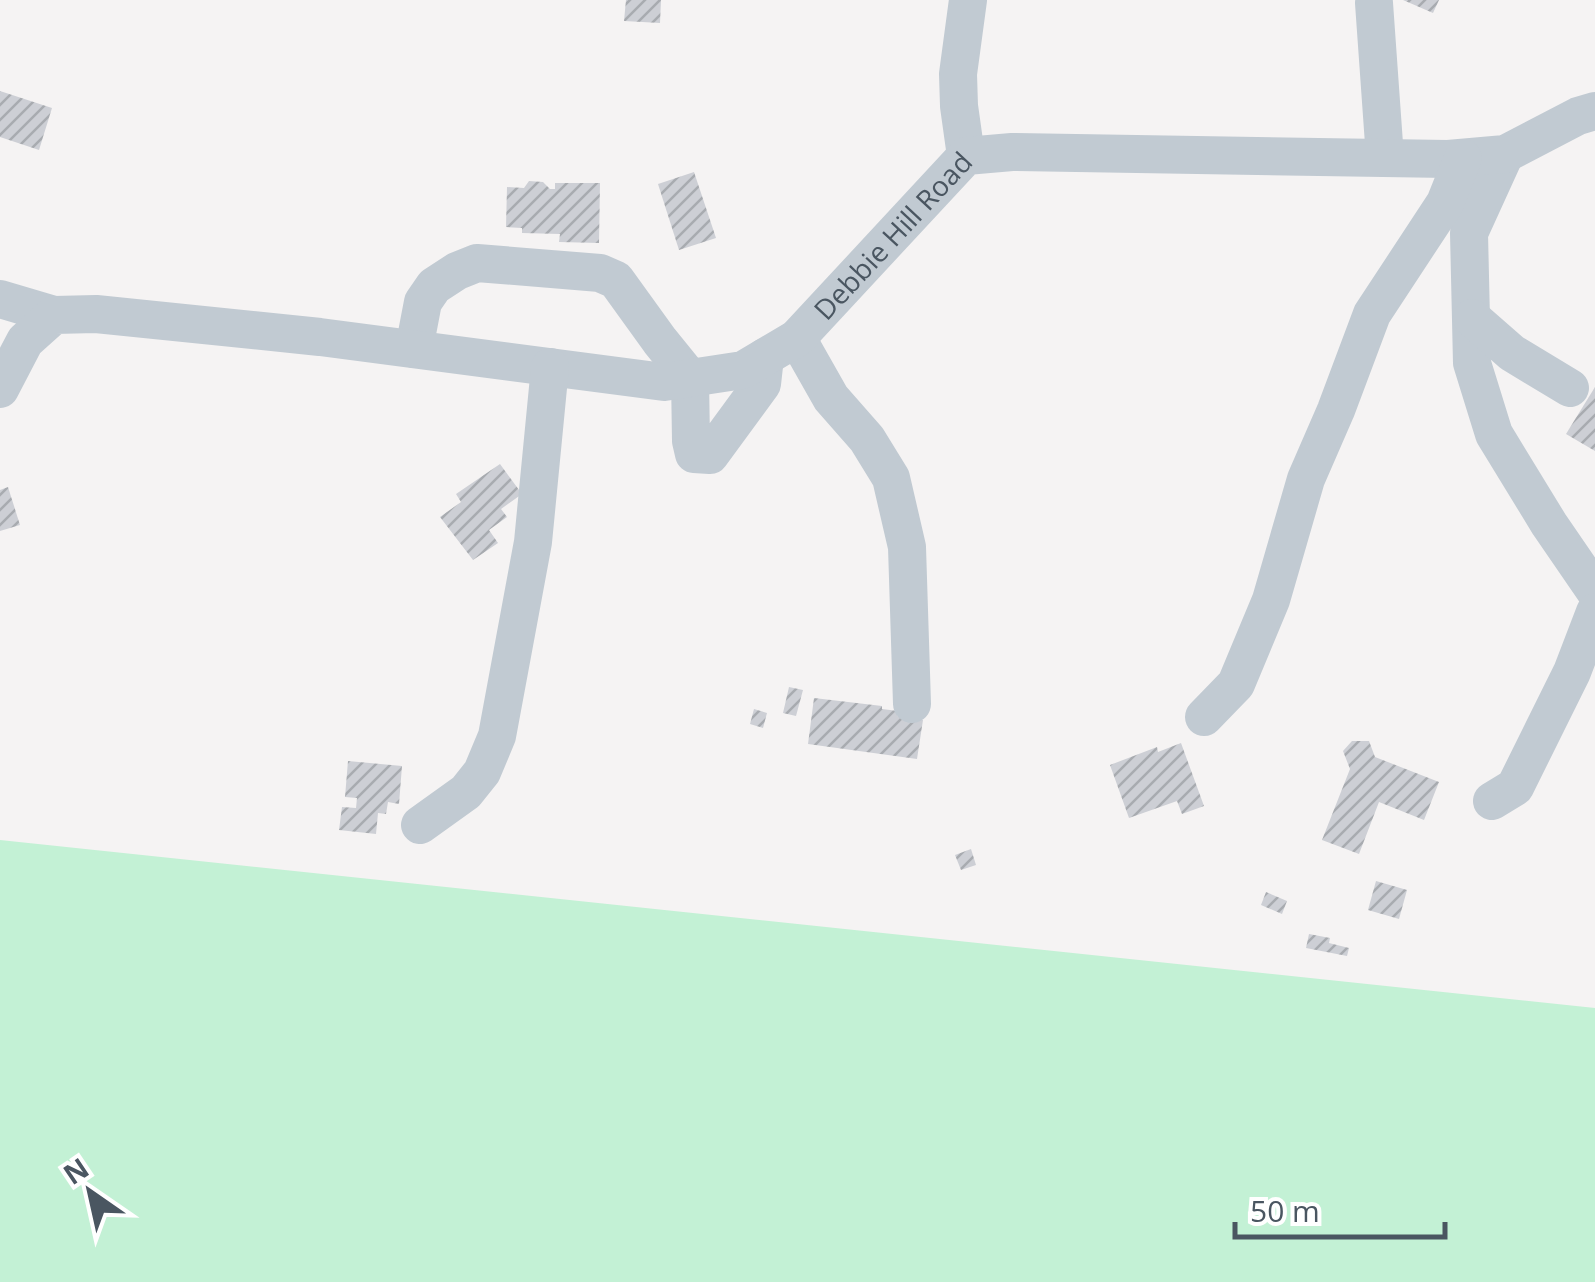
<svg xmlns="http://www.w3.org/2000/svg" width="1595" height="1282" viewBox="0 0 1595 1282" font-family="'Open Sans',sans-serif">
  <style>
    .green { fill: #c3f1d5 }
    .building { fill: url(#building-hatch) }
    .lines { fill: none; stroke-linecap: round; stroke-linejoin: round }
    .minor { stroke: #c1cad2; stroke-width: 38 }
    .labels { text-anchor: middle; dominant-baseline: central; stroke-width: 8; stroke-linejoin: round; paint-order: stroke }
    .street-label { font-size: 28px; fill: #4a5661; stroke: #fff }
  </style>
  <defs>
    <pattern id="building-hatch" width="6" height="6" patternUnits="userSpaceOnUse" patternTransform="scale(2.5)"><rect width="6" height="6" fill="#cdcfd5"/><path d="M-1 1l2-2M0 6l6-6M5 7l2-2" fill="none" stroke="#a8abb0"/></pattern>
  </defs>
  <rect width="100%" height="100%" fill="#f5f3f3"/>
  <path class="green" d="M0,840L1595,1008V1282H0Z"/>
  <g class="building">
    <path d="M626,0H661L660,23L624,21Z"/>
    <path d="M1403,0H1439L1433,13Z"/>
    <path d="M0,91L52,108L39,150L0,137Z"/>
    <path d="M694,172L716,238L679,250L658,184Z"/>
    <path d="M529,181L543,182L550,189H555V183H600L599,243L559,242L560,234L522,233V228L506,227L507,187L524,188Z"/>
    <path d="M1595,387V451L1566,434Z"/>
    <path d="M500,464L522,494L501,509L507,517L489,530L498,543L473,560L440,517L461,502L456,494Z"/>
    <path d="M8,487L20,525L0,531V490Z"/>
    <path d="M789,687L803,690L796,716L783,713Z"/>
    <path d="M814,698L882,706V709L898,711L897,716L923,720L917,759L808,744Z"/>
    <path d="M754,709L767,713L763,728L750,724Z"/>
    <path d="M1352,741H1369L1375,757L1439,782L1424,820L1379,802L1359,854L1322,840L1350,769L1343,751Z"/>
    <path d="M1181,743L1204,806L1182,814L1177,801L1129,818L1110,765L1157,747L1158,752Z"/>
    <path d="M348,761L402,766L399,804L388,802L386,814L378,813L376,834L339,830L342,807L356,808L357,798L345,797Z"/>
    <path d="M971,849L976,865L961,870L955,855Z"/>
    <path d="M1376,881L1407,890L1399,919L1368,910Z"/>
    <path d="M1266,892L1287,901L1282,914L1261,905Z"/>
    <path d="M1309,934L1330,938L1329,943L1349,948L1347,956L1306,948Z"/>
  </g>
  <g class="lines">
    <g class="minor">
      <path d="M1374,3L1385,158"/>
      <path d="M1505,154L1469,233L1472,363L1494,434L1549,524L1595,591"/>
      <path d="M966,156L959,106L958,74L968,0"/>
      <path d="M0,299L54,315"/>
      <path d="M1472,318L1512,353L1570,388"/>
      <path d="M797,338L831,398L867,439L891,478L907,547L912,704"/>
      <path d="M414,349L423,302L434,286L457,271L477,263L600,273L616,280L660,341L690,378L691,441L694,454L710,455L762,384L765,357"/>
      <path id="s1" d="M0,389L25,341L54,315L96,314L320,337L664,382L743,370L797,338L966,156L1012,152L1448,159L1505,154L1578,116L1595,111"/>
      <path d="M1204,717L1236,684L1271,600L1306,479L1336,410L1372,314L1445,203L1463,158"/>
      <path d="M1492,801L1515,787L1572,672L1595,612"/>
      <path d="M420,825L466,792L482,772L497,736L533,542L550,367"/>
    </g>
  </g>
  <g class="labels">
    <g class="street-label">
      <text stroke="none"><textPath href="#s1" startOffset="990">Debbie Hill Road</textPath></text>
    </g>
  </g>
  <g transform="translate(90 1192) rotate(326)" stroke="#ffffff" stroke-width="8" paint-order="stroke">
  <path d="M0-8L18 38L0 25L-18 38Z" fill="#4a5661"/>
  <text y="-15" font-size="28" font-weight="bold" text-anchor="middle" fill="#4a5661">N</text>
  </g>
  <path d="M1235 1222v15h210v-15" fill="none" stroke="#4a5661" stroke-width="5"/>
  <text x="1250" y="1222" font-size="30" fill="#4a5661" stroke="#ffffff" stroke-width="8" paint-order="stroke">50 m</text>
</svg>
